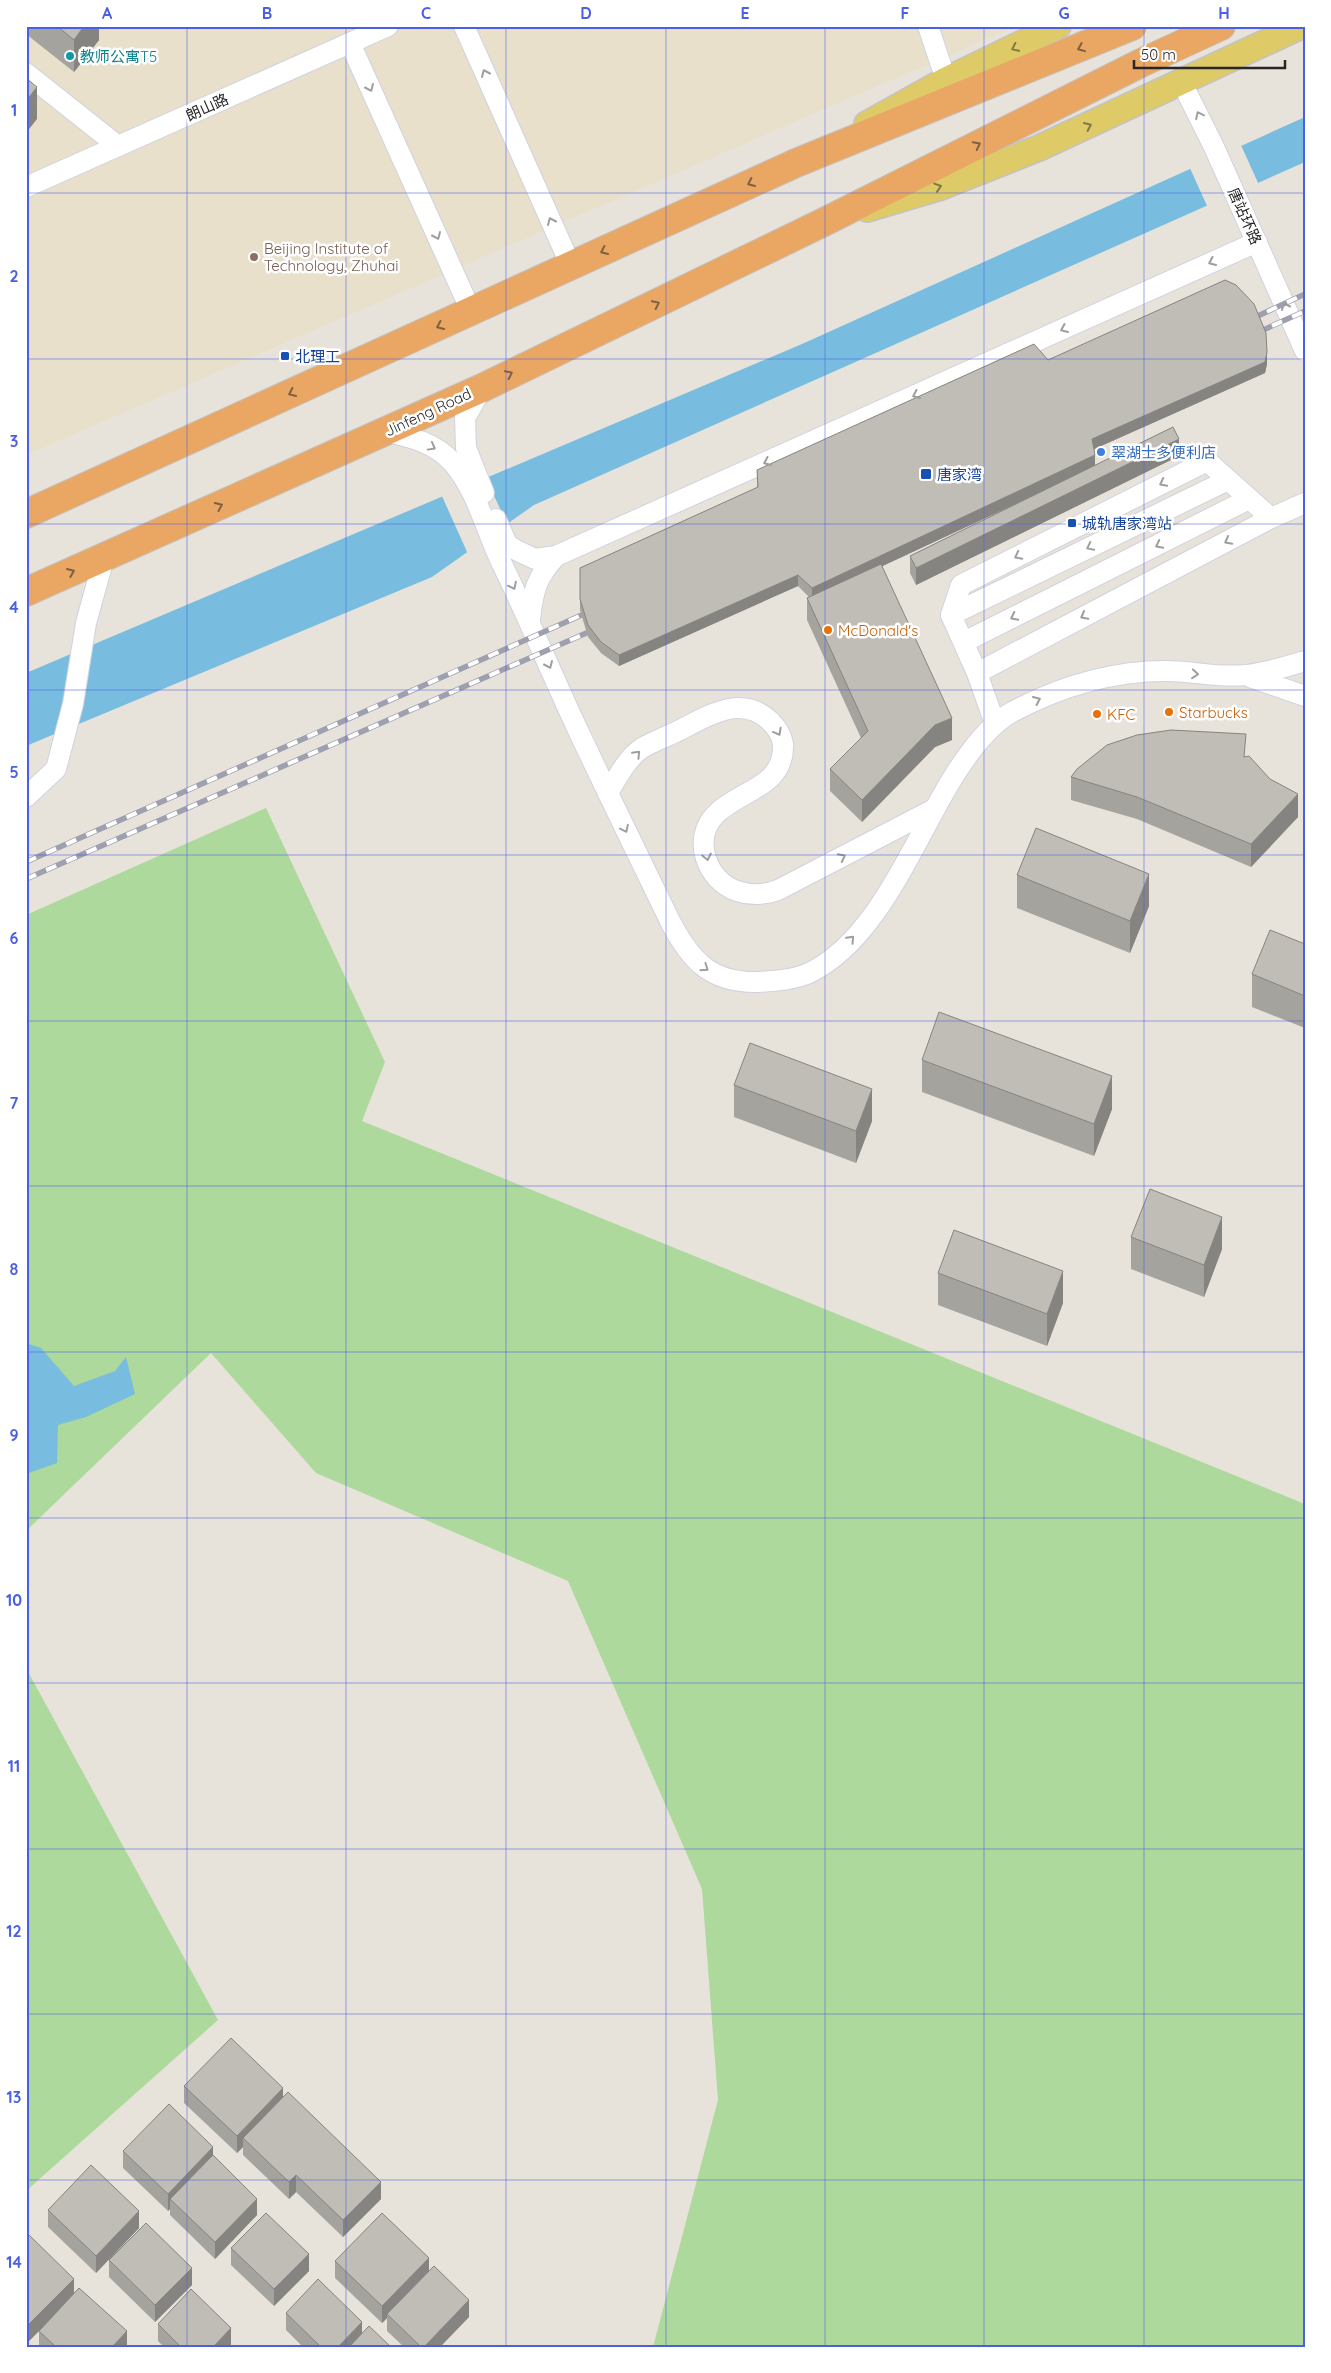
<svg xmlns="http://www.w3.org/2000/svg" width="1331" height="2373" viewBox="0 0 1331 2373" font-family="Quicksand,'Noto Sans SC',sans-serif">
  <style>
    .education { fill: #e8e0cb }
    .green { fill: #add99c }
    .water { fill: #78bddf }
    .pier { fill: #e8e3da }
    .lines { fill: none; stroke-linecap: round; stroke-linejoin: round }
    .minor-casing { stroke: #d0d2de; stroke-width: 22 }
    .major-casing { stroke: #c3c3c3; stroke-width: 28 }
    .highway-casing { stroke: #c3c3c3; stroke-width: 30 }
    .minor { stroke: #fff; stroke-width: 20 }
    .major { stroke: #dfca68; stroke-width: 25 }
    .highway { stroke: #eaa663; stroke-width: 28 }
    .rail-casing { stroke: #9e9faf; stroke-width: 5.5 }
    .rail { stroke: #fff; stroke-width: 4; stroke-dasharray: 11; stroke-linecap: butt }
    .wall { fill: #a5a39d }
    .shaded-wall { fill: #868480 }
    .building { fill: #c0bdb7; stroke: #868480 }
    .oneway { stroke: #837848 }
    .oneway2 { stroke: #7f6042 }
    .oneway3 { stroke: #9e9e9e }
    .grid { fill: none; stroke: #4b5fe4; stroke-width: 1; stroke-opacity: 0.55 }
    .culture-dot { fill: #0f9aa8; stroke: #fff; stroke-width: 2 }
    .education-dot { fill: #8d6e63; stroke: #fff; stroke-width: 2 }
    .transit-dot { fill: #1a4fb4; stroke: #fff; stroke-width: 2 }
    .shop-dot { fill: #3f7fe0; stroke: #fff; stroke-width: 2 }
    .food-dot { fill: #e8710a; stroke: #fff; stroke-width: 2 }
    .labels { text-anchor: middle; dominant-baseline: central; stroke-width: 5; stroke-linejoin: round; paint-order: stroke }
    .culture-label { font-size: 15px; fill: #0d838f; stroke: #fff; text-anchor: start }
    .street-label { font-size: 15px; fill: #272727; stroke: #fff }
    .education-label { font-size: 15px; fill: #785e54; stroke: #fff; text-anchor: start }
    .transit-label { font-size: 15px; fill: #164399; stroke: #fff; text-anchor: start }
    .shop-label { font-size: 15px; fill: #366cbe; stroke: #fff; text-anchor: start }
    .food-label { font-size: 15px; fill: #c56008; stroke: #fff; text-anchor: start }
    .neatline { fill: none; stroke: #4b5fe4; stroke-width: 2 }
    .grid-label { font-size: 16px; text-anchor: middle; font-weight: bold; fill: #4b5fe4 }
  </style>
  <rect width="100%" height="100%" fill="#e8e3da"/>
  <path class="education" d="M26,26H1016L26,455Z"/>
  <g class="green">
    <path d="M266,808L385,1062L362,1121L1305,1504V2347H653L718,2100L702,1889L568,1581L316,1473L211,1353L26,1531V915Z"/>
    <path d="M26,1668L218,2020L26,2191Z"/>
  </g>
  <g class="water">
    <path d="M1305,117V162L534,505L432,577L26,746V673L802,344Z"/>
    <path d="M26,1343L41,1348L74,1386L115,1371L126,1357L135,1394L86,1417L58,1425L57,1463L26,1474Z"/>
  </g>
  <g class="pier">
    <path d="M1240,143L1259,185L1208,208L1189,166Z"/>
    <path d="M485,476L508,526L468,554L441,494Z"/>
  </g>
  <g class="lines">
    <g class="minor-casing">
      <g id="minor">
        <path d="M464,26L571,266"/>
        <path d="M928,26L946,80"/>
        <path d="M350,43L471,311"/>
        <path d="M26,73L118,146"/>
        <path d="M1182,83L1214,147L1305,351"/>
        <path d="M26,187L388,26"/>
        <path d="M482,388L465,418L466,448L484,493"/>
        <path d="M386,432C411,437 436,443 453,463C477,491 486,531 502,564C528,617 551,672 576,726C607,792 639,857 671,923C691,961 711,983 758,982C774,981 794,980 809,973C880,939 916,834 957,771C971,750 989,725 1012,712C1059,687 1111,671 1166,671C1192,671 1219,678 1246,675C1266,673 1285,667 1305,661"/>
        <path d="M496,519L507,544L516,550L535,559L556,556"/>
        <path d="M951,615L1228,480"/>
        <path d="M530,620C533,591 536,578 556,556L1257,242"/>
        <path d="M964,642L1249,499"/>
        <path d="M977,673L1271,518L1305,503"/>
        <path d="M1250,677L1305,696"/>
        <path d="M995,724L977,673L951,615L961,585L1207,461L1271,518"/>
        <path d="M608,793C617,778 627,758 642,748C654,741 668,736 680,730C709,715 742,694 770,721C776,727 782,736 783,744C785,787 740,790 716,814C691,839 707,881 737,891C752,896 764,895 778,890L934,809"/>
        <path d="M26,797L56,769L73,704L86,623L104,558"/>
      </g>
    </g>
    <g class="major-casing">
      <g id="major">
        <path d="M867,124L946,80L1058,26"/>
        <path d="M867,209L941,187L1039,148L1301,26"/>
      </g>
    </g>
    <g class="highway-casing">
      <g id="highway">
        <path d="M26,514L796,163L1132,26"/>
        <path d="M26,592L482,388L824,222L1141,63L1221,26"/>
      </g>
    </g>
    <use href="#minor" class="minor"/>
    <use href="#major" class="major"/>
    <use href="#highway" class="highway"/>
    <g class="rail-casing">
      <g id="rail">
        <path d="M1247,321L1305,294"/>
        <path d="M1252,335L1305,311"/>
        <path d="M26,862L593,610"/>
        <path d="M26,879L600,627"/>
      </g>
    </g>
    <use href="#rail" class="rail"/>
  </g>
  <g class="wall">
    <path d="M26,26H99V40L74,72L26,34Z"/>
    <path d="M1048,360L1267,364L1265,373L1094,449L1095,465L1179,456L916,585L910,573V556L1039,493L882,566L952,740L935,747L862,822L830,791V769L861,738L807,620V598L809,597L798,586L619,666L601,653L588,637L580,610V568L757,488V470Z"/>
    <path d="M1246,756L1298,817L1251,867L1137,819L1071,800V777Z"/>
    <path d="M1017,875L1149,906L1130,953L1017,908Z"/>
    <path d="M1305,944V1028L1252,1007V974Z"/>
    <path d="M922,1060L1112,1109L1094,1156L922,1092Z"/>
    <path d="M734,1085L872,1121L856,1163L734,1117Z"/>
    <path d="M1131,1237L1222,1249L1204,1297L1131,1269Z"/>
    <path d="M938,1273L1063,1303L1047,1346L938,1305Z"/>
    <path d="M184,2086L283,2096L381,2199L343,2237L296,2192L289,2199L243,2155V2147L237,2153L184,2103Z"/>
    <path d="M123,2151L213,2156L257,2215L215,2259L170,2215V2209L168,2211L123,2168Z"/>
    <path d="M48,2210L139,2228L96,2273L48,2227Z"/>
    <path d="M26,2232L74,2294L127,2347H39V2331L47,2323L27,2343L26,2342Z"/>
    <path d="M231,2248L309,2271L274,2306L231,2265Z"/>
    <path d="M109,2260L192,2285L155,2322L109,2277Z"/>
    <path d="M335,2261L429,2271L469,2317L440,2347H404L387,2331V2318L382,2323L335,2278Z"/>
    <path d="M286,2313L362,2333L391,2347H303L286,2330Z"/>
    <path d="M158,2324L231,2345L230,2347H164L158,2341Z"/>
  </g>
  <g class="shaded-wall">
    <path d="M84,26H99V40L74,72V40Z"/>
    <path d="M37,87V119L26,133V101Z"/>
    <path d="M1267,352V364L1265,373L1092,450V439Z"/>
    <path d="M1179,439V456L916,585V568Z"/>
    <path d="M1095,455V467L812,599V588Z"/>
    <path d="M798,575V586L619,666V655Z"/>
    <path d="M952,718V740L935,747L862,822V800L935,725Z"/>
    <path d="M1298,794V817L1251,867V844Z"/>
    <path d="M1149,874V906L1130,953V921Z"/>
    <path d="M1112,1076V1109L1094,1156V1124Z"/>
    <path d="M872,1089V1121L856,1163V1131Z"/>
    <path d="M1222,1217V1249L1204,1297V1265Z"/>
    <path d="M1063,1271V1303L1047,1346V1314Z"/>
    <path d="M283,2088V2105L243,2138V2147L237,2153V2136Z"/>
    <path d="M213,2147V2164L170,2199V2209L168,2211V2194Z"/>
    <path d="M296,2175V2192L289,2199V2182Z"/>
    <path d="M381,2182V2199L343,2237V2220Z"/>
    <path d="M257,2199V2215L215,2259V2242Z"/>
    <path d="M139,2211V2228L96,2273V2256Z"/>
    <path d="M309,2254V2271L274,2306V2289Z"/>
    <path d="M429,2258V2275L387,2314V2318L382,2323V2306Z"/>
    <path d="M192,2268V2285L155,2322V2305Z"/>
    <path d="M74,2279V2296L27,2343V2326Z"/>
    <path d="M469,2300V2317L440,2347H424Z"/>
    <path d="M362,2322V2339L355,2347H338Z"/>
    <path d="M231,2328V2345L230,2347H213Z"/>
    <path d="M127,2331V2347H112Z"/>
  </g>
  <g class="building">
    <path d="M57,26H84L74,40Z"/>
    <path d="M26,78L37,87L26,101Z"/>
    <path d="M1225,280L1236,285L1254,304L1266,333L1267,352L1265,362L1092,439L1095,455L812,588L798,575L619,655L601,642L588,625L580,599V568L758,487L757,470L1034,344L1048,360Z"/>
    <path d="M1173,427L1179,439L916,568L910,556Z"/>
    <path d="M881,564L952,718L935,725L862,800L830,769L868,731L807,598Z"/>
    <path d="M1171,730L1246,734L1244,757L1249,756L1270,779L1298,794L1251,844L1137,797L1071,777L1077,769L1107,745L1137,735Z"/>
    <path d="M1036,828L1149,874L1130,921L1017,875Z"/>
    <path d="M1270,930L1305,944V996L1252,974Z"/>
    <path d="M939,1012L1112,1076L1094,1124L922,1060Z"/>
    <path d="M750,1043L872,1089L856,1131L734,1085Z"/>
    <path d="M1150,1189L1222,1217L1204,1265L1131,1237Z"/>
    <path d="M954,1230L1063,1271L1047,1314L938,1273Z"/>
    <path d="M231,2038L283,2088L237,2136L184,2086Z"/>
    <path d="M288,2092L381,2182L343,2220L296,2175L289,2182L243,2138Z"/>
    <path d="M169,2104L213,2147L168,2194L123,2151Z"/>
    <path d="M213,2155L257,2199L215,2242L170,2199Z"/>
    <path d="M91,2165L139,2211L96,2256L48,2210Z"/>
    <path d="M266,2213L309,2254L274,2289L231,2248Z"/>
    <path d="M382,2213L429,2258L382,2306L335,2261Z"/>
    <path d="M146,2223L192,2268L155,2305L109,2260Z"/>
    <path d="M26,2232L74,2279L27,2326L26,2325Z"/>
    <path d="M434,2266L469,2300L424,2347H421L387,2314Z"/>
    <path d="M318,2279L362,2322L338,2347H321L286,2313Z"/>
    <path d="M79,2288L127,2331L112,2347H56L39,2331Z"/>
    <path d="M191,2289L231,2328L213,2347H181L158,2324Z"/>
    <path d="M369,2326L391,2347H349Z"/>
  </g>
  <defs><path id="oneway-chevron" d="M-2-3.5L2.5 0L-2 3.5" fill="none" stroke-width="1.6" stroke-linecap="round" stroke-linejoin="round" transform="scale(1.25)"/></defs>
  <g class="oneway">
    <use href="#oneway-chevron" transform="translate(1015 48) rotate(154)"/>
    <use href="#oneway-chevron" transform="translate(1088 126) rotate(-25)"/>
    <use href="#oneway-chevron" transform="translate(938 187) rotate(-18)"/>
  </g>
  <g class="oneway2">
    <use href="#oneway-chevron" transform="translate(1081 48) rotate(158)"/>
    <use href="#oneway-chevron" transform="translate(977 145) rotate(-27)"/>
    <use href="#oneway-chevron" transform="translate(751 183) rotate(155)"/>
    <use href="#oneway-chevron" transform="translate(604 251) rotate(155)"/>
    <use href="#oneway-chevron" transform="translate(656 304) rotate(-26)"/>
    <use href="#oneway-chevron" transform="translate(440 326) rotate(155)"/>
    <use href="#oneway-chevron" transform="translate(509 374) rotate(-26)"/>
    <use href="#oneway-chevron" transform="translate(292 393) rotate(155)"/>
    <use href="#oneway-chevron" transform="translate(219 506) rotate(-24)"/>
    <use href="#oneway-chevron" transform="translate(71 572) rotate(-23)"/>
  </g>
  <g class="oneway3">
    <use href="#oneway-chevron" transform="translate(485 73) rotate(-114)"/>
    <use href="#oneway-chevron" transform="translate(370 88) rotate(66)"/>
    <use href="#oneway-chevron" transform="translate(1199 115) rotate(-116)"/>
    <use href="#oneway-chevron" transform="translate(551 221) rotate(-114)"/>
    <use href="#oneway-chevron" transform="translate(437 236) rotate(66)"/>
    <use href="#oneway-chevron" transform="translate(1212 262) rotate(156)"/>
    <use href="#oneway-chevron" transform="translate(1285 306) rotate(-114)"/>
    <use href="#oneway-chevron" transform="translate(1064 329) rotate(156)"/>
    <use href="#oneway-chevron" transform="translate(916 395) rotate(156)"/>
    <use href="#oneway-chevron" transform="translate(432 447) rotate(29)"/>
    <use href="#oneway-chevron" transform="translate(767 462) rotate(156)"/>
    <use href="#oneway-chevron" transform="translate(1163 483) rotate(153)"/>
    <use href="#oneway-chevron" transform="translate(1228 541) rotate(152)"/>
    <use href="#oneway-chevron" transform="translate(1159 545) rotate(153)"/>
    <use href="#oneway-chevron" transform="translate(1090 547) rotate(154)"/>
    <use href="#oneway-chevron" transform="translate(1018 556) rotate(153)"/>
    <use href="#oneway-chevron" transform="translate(513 586) rotate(64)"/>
    <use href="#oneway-chevron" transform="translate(1084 616) rotate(152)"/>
    <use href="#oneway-chevron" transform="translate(1014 617) rotate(153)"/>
    <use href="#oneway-chevron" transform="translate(549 665) rotate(66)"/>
    <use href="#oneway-chevron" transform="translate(1195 674) rotate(5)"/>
    <use href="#oneway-chevron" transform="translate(1037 700) rotate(-25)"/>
    <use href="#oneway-chevron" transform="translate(778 732) rotate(61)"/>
    <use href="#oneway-chevron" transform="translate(637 754) rotate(-46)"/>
    <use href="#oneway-chevron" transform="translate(625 829) rotate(64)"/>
    <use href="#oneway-chevron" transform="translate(707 857) rotate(78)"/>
    <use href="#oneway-chevron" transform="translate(842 857) rotate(-27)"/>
    <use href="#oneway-chevron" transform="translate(851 939) rotate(-47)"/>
    <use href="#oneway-chevron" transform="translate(705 968) rotate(35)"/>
  </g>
  <path class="grid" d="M187,26V2347M346,26V2347M506,26V2347M666,26V2347M825,26V2347M984,26V2347M1144,26V2347M26,193H1305M26,359H1305M26,524H1305M26,690H1305M26,855H1305M26,1021H1305M26,1186H1305M26,1352H1305M26,1518H1305M26,1683H1305M26,1849H1305M26,2014H1305M26,2180H1305"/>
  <circle class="culture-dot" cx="70" cy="56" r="5"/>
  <circle class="education-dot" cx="254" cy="257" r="5"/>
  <g class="transit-dot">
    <rect x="280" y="351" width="10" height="10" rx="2.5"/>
    <rect x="920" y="468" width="12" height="12" rx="2.5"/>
    <rect x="1067" y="518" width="10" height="10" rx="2.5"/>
  </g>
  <circle class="shop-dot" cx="1101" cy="452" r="5"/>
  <g class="food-dot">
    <circle cx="828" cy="630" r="5"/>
    <circle cx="1169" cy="712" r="5"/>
    <circle cx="1097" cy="714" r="5"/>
  </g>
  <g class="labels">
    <g class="culture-label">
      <text x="80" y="56">教师公寓T5</text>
    </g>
    <g class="street-label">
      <text transform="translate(207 107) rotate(-24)">朗山路</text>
      <text transform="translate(1245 216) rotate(66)">唐站环路</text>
      <text transform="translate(428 412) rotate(-25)">Jinfeng Road</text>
    </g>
    <g class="education-label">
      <text x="264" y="248">Beijing Institute of<tspan x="264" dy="17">Technology, Zhuhai</tspan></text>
    </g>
    <g class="transit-label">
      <text x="295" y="356">北理工</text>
      <text x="937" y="474">唐家湾</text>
      <text x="1082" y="523">城轨唐家湾站</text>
    </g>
    <g class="shop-label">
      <text x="1111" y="452">翠湖士多便利店</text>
    </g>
    <g class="food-label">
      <text x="838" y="630">McDonald's</text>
      <text x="1179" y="712">Starbucks</text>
      <text x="1107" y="714">KFC</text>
    </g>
  </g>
  <rect width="1331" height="2373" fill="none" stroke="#ffffff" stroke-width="55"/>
  <path d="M1134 60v8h151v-8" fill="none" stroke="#272727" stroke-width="2.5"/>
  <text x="1141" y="60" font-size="15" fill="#272727" stroke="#ffffff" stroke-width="4" paint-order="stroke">50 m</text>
  <rect x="28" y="28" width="1276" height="2318" class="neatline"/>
  <g class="grid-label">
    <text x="107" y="19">A</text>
    <text x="267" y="19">B</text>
    <text x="426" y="19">C</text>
    <text x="586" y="19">D</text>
    <text x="745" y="19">E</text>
    <text x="905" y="19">F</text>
    <text x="1064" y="19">G</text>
    <text x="1224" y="19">H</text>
    <text x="14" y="116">1</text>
    <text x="14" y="282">2</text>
    <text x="14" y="447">3</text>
    <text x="14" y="613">4</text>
    <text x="14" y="778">5</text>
    <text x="14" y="944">6</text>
    <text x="14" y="1109">7</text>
    <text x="14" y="1275">8</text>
    <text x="14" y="1441">9</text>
    <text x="14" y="1606">10</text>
    <text x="14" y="1772">11</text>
    <text x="14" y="1937">12</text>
    <text x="14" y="2103">13</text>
    <text x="14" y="2268">14</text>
  </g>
</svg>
